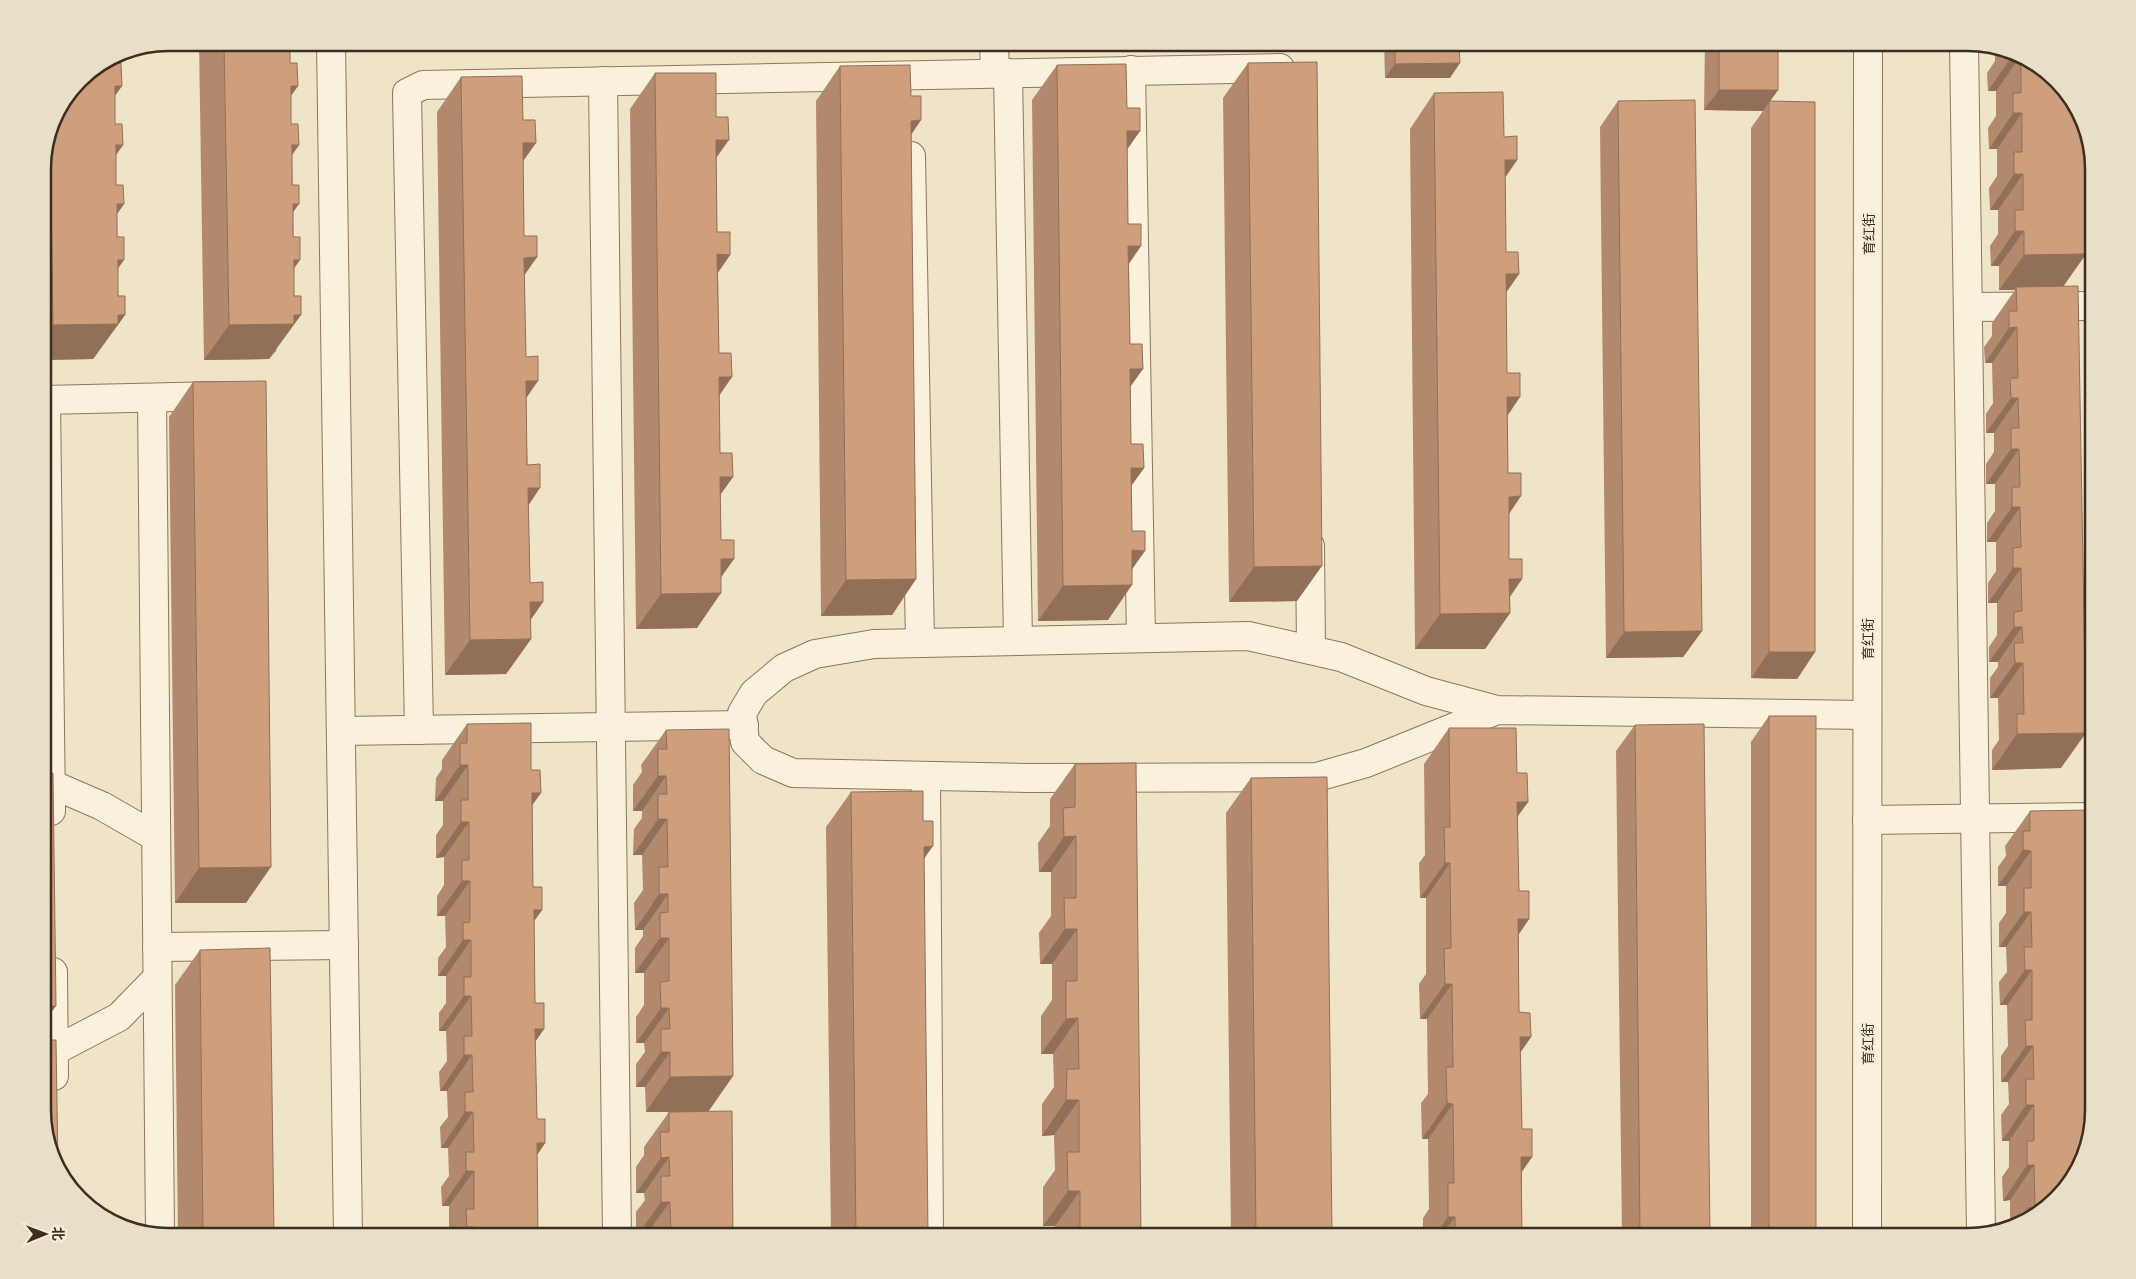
<svg xmlns="http://www.w3.org/2000/svg" width="2136" height="1279" viewBox="0 0 2136 1279" font-family="'Playfair Display','Noto Sans SC',serif">
  <style>
    .lines { fill: none; stroke-linecap: round; stroke-linejoin: round }
    .minor-casing { stroke: #8d765c; stroke-width: 30 }
    .minor { stroke: #faf1dc; stroke-width: 28 }
    .wall { fill: #b2896c }
    .shaded-wall { fill: #916f58 }
    .building { fill: #cf9f7d; stroke: #916f58 }
    .labels { text-anchor: middle; dominant-baseline: central; stroke-width: 4; stroke-linejoin: round; paint-order: stroke }
    .street-label { font-size: 14px; fill: #3d2e20; stroke: #f7eed8 }
    .rim { fill: none; stroke: #3d2e20; stroke-width: 2.5 }
  </style>
  <rect width="100%" height="100%" fill="#f0e4c8"/>
  <g class="lines">
    <g class="minor-casing">
      <g id="minor">
        <path d="M331,42L348,1236"/>
        <path d="M994,42L995,73"/>
        <path d="M1964,42L1981,1233"/>
        <path d="M1131,70L1141,638"/>
        <path d="M1008,73L1018,641"/>
        <path d="M603,81L617,1236"/>
        <path d="M911,156L920,643"/>
        <path d="M1969,307L2093,306"/>
        <path d="M152,398L160,1234"/>
        <path d="M43,400L219,396"/>
        <path d="M46,400L51,811"/>
        <path d="M1310,546L1311,650"/>
        <path d="M1497,710L1366,763L1317,777L1027,778L793,773L763,760L745,742L742,713L754,693L784,668L815,654L874,644L1248,636L1341,657L1426,691L1497,710L1867,715"/>
        <path d="M419,730L407,93L423,85L1280,68"/>
        <path d="M341,731L744,725"/>
        <path d="M926,776L929,1236"/>
        <path d="M51,784L102,806L156,837"/>
        <path d="M1867,820L2093,817"/>
        <path d="M157,947L344,945"/>
        <path d="M53,972L54,1076"/>
        <path d="M54,1051L119,1017L157,978"/>
        <path d="M1867,1236L1868,42"/>
      </g>
    </g>
    <use href="#minor" class="minor"/>
  </g>
  <g class="wall">
    <path d="M199,42H290V63L298,86L291,95V124L299,145L292,155L294,269L276,351L269,359L204,360Z"/>
    <path d="M579,42H650L644,52H579Z"/>
    <path d="M1384,42H1459L1450,78H1385Z"/>
    <path d="M1705,42H1778V90L1770,101L1815,652L1797,679L1751,678V128L1763,111L1704,110Z"/>
    <path d="M1995,50L2031,60L2086,254L2063,287L2061,768L1992,770V750L1999,740L1998,698H1990V678L1998,667V662H1989V647L1997,635V603H1988V583L1996,571V542H1987V523L1995,511V484H1986V464L1994,452V433H1986V414L1993,403L1992,363H1985L1984,347L1992,336V323L2015,290H1999V266H1991L1990,246L1998,234V210H1990L1989,188L1997,176V149H1989L1988,128L1996,116V91H1988L1987,73L1995,61Z"/>
    <path d="M115,63L122,86L115,95V124L123,145L116,155V185L124,204L117,214L118,296L125,315L93,359L43,360V161L52,120Z"/>
    <path d="M1248,63L1297,601L1229,602L1223,98Z"/>
    <path d="M1057,65L1127,108L1140,131L1127,149L1128,224L1141,246L1129,264L1131,444L1144,468L1131,486L1132,569L1108,620L1038,621L1032,100Z"/>
    <path d="M840,66L911,135L916,579L892,615L821,616L816,101Z"/>
    <path d="M655,73L716,158L717,232L730,255L718,273L719,353L732,377L719,395L720,453L733,477L720,494L721,577L697,628L636,629L630,109Z"/>
    <path d="M461,77L523,161L524,236L537,257L524,275L526,398L530,583L543,602L530,620L531,639L506,674L445,675L437,112Z"/>
    <path d="M1434,93L1504,137L1517,160L1505,178L1506,252L1519,274L1506,292L1509,559L1522,579L1510,597V613L1485,649H1415L1410,129Z"/>
    <path d="M1618,101L1702,631L1683,657L1606,658L1600,127Z"/>
    <path d="M193,382L246,903H175L169,417Z"/>
    <path d="M1769,716L1816,1236H1751V742Z"/>
    <path d="M467,724L532,805L533,887L542,910L534,921L535,1003L544,1029L535,1042L537,1119L545,1143L537,1155L538,1236H447L449,1234V1206H442L441,1187L449,1176L448,1148H441L440,1127L448,1117L447,1091H440L439,1072L447,1061L446,1031H439V1013L446,1003V976H438V958L446,947L445,916H437V896L444,885V857L436,858V835L443,825V801H435L436,778L442,769V760Z"/>
    <path d="M1635,725L1710,1236H1622L1616,751Z"/>
    <path d="M1449,728L1517,773L1528,802L1517,817L1519,891L1529,919L1519,934V1012L1531,1037L1520,1053L1522,1129L1532,1157L1522,1172V1236H1423V1218L1429,1209L1428,1139H1422L1421,1103L1428,1094L1427,1019H1420L1419,984L1426,974V898H1420L1419,863L1425,855L1424,764Z"/>
    <path d="M666,730L733,1076L708,1111L733,1236H636V1212L645,1200L644,1193H636V1167L644,1155V1147L669,1112H646L645,1087H636V1064L645,1052L644,1043H636V1017L644,1005V973H635V948L643,936V930H635L634,903L643,890L642,855H633L634,829L642,818V811H633V785L642,772L641,765Z"/>
    <path d="M1075,764L1141,1236H1055V1226H1043V1187L1055,1170L1054,1135L1042,1136V1104L1054,1087L1053,1054H1041V1016L1052,1000V964H1040L1039,933L1051,916V872H1039L1038,843L1050,826V799Z"/>
    <path d="M1251,778L1332,1236H1231L1226,813Z"/>
    <path d="M851,792L924,859L928,1236H831L826,827Z"/>
    <path d="M2030,811L2093,1113L2030,1220L2010,1225V1200L2003,1201L2002,1177L2009,1167V1141H2002L2001,1115L2009,1104L2008,1082H2001V1056L2008,1046L2007,1005H2000L1999,982L2007,972L2006,947H1999V923L2006,913V886H1998V867L2006,856L2005,846Z"/>
    <path d="M200,950L274,1236H178L175,985Z"/>
  </g>
  <g class="shaded-wall">
    <path d="M435,42H500L498,45L433,46Z"/>
    <path d="M586,42H650L644,52H579Z"/>
    <path d="M737,42H802L799,46L734,47Z"/>
    <path d="M893,42H958L956,45L891,46Z"/>
    <path d="M1049,42H1114L1112,46L1046,47Z"/>
    <path d="M1558,42H1593L1591,46H1555Z"/>
    <path d="M2012,56L2020,57L1996,91H1988Z"/>
    <path d="M1460,63L1450,78H1385L1395,64Z"/>
    <path d="M115,86H122L97,121Z"/>
    <path d="M291,86H298L273,121Z"/>
    <path d="M1719,90H1778L1763,111L1704,110Z"/>
    <path d="M2013,113H2022L1997,149H1989Z"/>
    <path d="M921,120L897,156L911,121Z"/>
    <path d="M1127,131H1140L1115,167Z"/>
    <path d="M716,140H729L704,175Z"/>
    <path d="M523,143H536L511,178Z"/>
    <path d="M116,145H123L98,180Z"/>
    <path d="M292,145H299L274,180Z"/>
    <path d="M1505,160H1517L1493,195Z"/>
    <path d="M2014,174H2023L1998,210H1990Z"/>
    <path d="M117,204H124L99,239Z"/>
    <path d="M293,204H299L274,239Z"/>
    <path d="M2015,231H2024L1999,266H1991Z"/>
    <path d="M1128,246H1141L1116,281Z"/>
    <path d="M717,254L730,255L705,290Z"/>
    <path d="M2086,254L2061,289L2016,287L2015,290H1999L2024,255Z"/>
    <path d="M537,257L512,293L524,258Z"/>
    <path d="M118,260H124L99,295Z"/>
    <path d="M294,260H300L275,295Z"/>
    <path d="M1506,274H1519L1494,310Z"/>
    <path d="M118,315H125L93,359L43,360V339L53,325Z"/>
    <path d="M294,315H301L269,359L204,360L229,325Z"/>
    <path d="M2017,327L1992,363H1985L2009,328Z"/>
    <path d="M1130,369H1143L1118,404Z"/>
    <path d="M719,377H732L707,413Z"/>
    <path d="M526,381H538L514,416Z"/>
    <path d="M1507,397H1520L1496,433Z"/>
    <path d="M2011,398H2018L1994,433H1986Z"/>
    <path d="M2011,449H2019L1995,484H1986Z"/>
    <path d="M1131,468H1144L1119,503Z"/>
    <path d="M720,477H733L708,512Z"/>
    <path d="M528,488H540L516,524Z"/>
    <path d="M1521,496L1497,532L1509,497Z"/>
    <path d="M2012,507H2020L1996,542H1987Z"/>
    <path d="M1132,550L1145,551L1121,585H1132L1108,620L1038,621L1063,586Z"/>
    <path d="M721,559H734L710,593H721L697,628L636,629L661,594Z"/>
    <path d="M1322,566L1297,601L1229,602L1254,567Z"/>
    <path d="M2013,568H2021L1997,603H1988Z"/>
    <path d="M916,579L892,615L821,616L846,580Z"/>
    <path d="M1509,579H1522L1498,613H1510L1485,649H1415L1440,614Z"/>
    <path d="M530,602H543L518,638Z"/>
    <path d="M2014,627H2022L1998,662H1989Z"/>
    <path d="M1702,631L1683,657L1606,658L1624,632Z"/>
    <path d="M531,639L506,674L445,675L470,640Z"/>
    <path d="M1769,652H1815L1797,679L1751,678Z"/>
    <path d="M2015,663H2023L1998,698H1990Z"/>
    <path d="M43,731H49L43,740Z"/>
    <path d="M2086,733L2061,768L1992,770L2017,734Z"/>
    <path d="M460,765H468L443,801H435Z"/>
    <path d="M658,776H666L642,811H633Z"/>
    <path d="M532,793H541L516,828Z"/>
    <path d="M1517,802H1528L1503,837Z"/>
    <path d="M658,819H667L642,855H633Z"/>
    <path d="M461,822H469L444,857L436,858Z"/>
    <path d="M1076,836L1051,872H1039L1064,837Z"/>
    <path d="M933,846L908,882L924,847Z"/>
    <path d="M2023,850L2031,851L2006,886H1998Z"/>
    <path d="M1445,863H1450L1426,898H1420Z"/>
    <path d="M271,867L246,903H175L199,868Z"/>
    <path d="M462,881H470L445,916H437Z"/>
    <path d="M659,894H668L643,930H635Z"/>
    <path d="M534,910H542L517,945Z"/>
    <path d="M2024,912H2031L2006,947H1999Z"/>
    <path d="M1518,919H1529L1505,954Z"/>
    <path d="M1065,929H1077L1052,964H1040Z"/>
    <path d="M660,938H669L644,973H635Z"/>
    <path d="M463,940H471L446,976H438Z"/>
    <path d="M2025,970H2032L2007,1005H2000Z"/>
    <path d="M1445,984H1452L1427,1019H1420Z"/>
    <path d="M464,996H471L446,1031H439Z"/>
    <path d="M43,1006H56L43,1024Z"/>
    <path d="M661,1008H669L644,1043H636Z"/>
    <path d="M1078,1018L1053,1054H1041L1066,1019Z"/>
    <path d="M535,1029H544L519,1065Z"/>
    <path d="M1520,1037H1531L1506,1073Z"/>
    <path d="M2026,1046H2033L2008,1082H2001Z"/>
    <path d="M661,1052H670L645,1087H636Z"/>
    <path d="M464,1055H472L447,1091H440Z"/>
    <path d="M733,1076L708,1112H646L670,1077Z"/>
    <path d="M1066,1100H1079L1054,1135L1042,1136Z"/>
    <path d="M1447,1103L1453,1104L1428,1139H1422Z"/>
    <path d="M2026,1105H2034L2009,1141H2002Z"/>
    <path d="M465,1112H473L448,1148H441Z"/>
    <path d="M537,1143H545L521,1179Z"/>
    <path d="M669,1157L644,1193H636L661,1158Z"/>
    <path d="M1521,1157H1532L1507,1192Z"/>
    <path d="M2027,1165H2034L2010,1200L2003,1201Z"/>
    <path d="M466,1171H474L449,1206H442Z"/>
    <path d="M1068,1191H1080L1055,1226H1043Z"/>
    <path d="M661,1202H670L645,1236H637Z"/>
    <path d="M1448,1217H1455L1441,1236H1435Z"/>
    <path d="M467,1227H474L468,1236H460Z"/>
  </g>
  <g class="building">
    <path d="M224,42H290V63H297L298,86H291V124H298L299,145H292V185H299V204H293V237H300V260H294V296H301V315H294V324L229,325Z"/>
    <path d="M1395,42H1459L1460,63L1395,64Z"/>
    <rect x="1719" y="42" width="59" height="48"/>
    <path d="M115,56V63H121L122,86H115V124H122L123,145H116V185H123L124,204H117V237H124V260H118V296H125V315H118V324L53,325L50,131L52,120L80,79Z"/>
    <path d="M2021,57L2031,60L2076,105L2084,129L2086,254L2024,255V231H2015V210H2023V174H2014V152H2022V113H2013V93H2021Z"/>
    <path d="M1317,62L1322,566L1254,567L1248,63Z"/>
    <path d="M1126,64L1127,108H1140V131H1127L1128,224H1141V246H1128L1130,344H1142L1143,369H1130L1131,444H1143L1144,468H1131L1132,531H1145V551L1132,550V585L1063,586L1057,65Z"/>
    <path d="M910,65L911,96H921V120L911,121L916,579L846,580L840,66Z"/>
    <path d="M655,73H716V117H728L729,140H716L717,232H730V255L717,254L719,353H731L732,377H719L720,453H732L733,477H720L721,540H734V559H721V593L661,594Z"/>
    <path d="M522,76L523,120H535L536,143H523L524,236H537V257L524,258L526,357L538,356V381H526L527,465L540,464V488H528L530,583L543,582V602H530L531,639L470,640L461,77Z"/>
    <path d="M1503,92L1504,137L1517,136V160H1505L1506,252H1518L1519,274H1506L1507,373H1520V397H1507L1508,473H1521V496L1509,497V559H1522V579H1509L1510,613L1440,614L1434,93Z"/>
    <path d="M1695,100L1702,631L1624,632L1618,101Z"/>
    <path d="M1769,101L1815,102V652H1769Z"/>
    <path d="M2078,286L2086,733L2017,734V714H2024L2023,663H2015L2014,643H2023L2022,627H2014V612L2022,611L2021,568H2013V548L2021,547L2020,507H2012V487H2020L2019,449H2011V428H2019L2018,398H2011L2010,378H2018L2017,327L2009,328V311H2017L2016,287Z"/>
    <path d="M43,381H45L49,731H43Z"/>
    <path d="M266,381L271,867L199,868L193,382Z"/>
    <rect x="1769" y="716" width="47" height="520"/>
    <path d="M531,723V770H540L541,793H532L533,887H542V910H534L535,1003H544V1029H535L537,1119H545V1143H537L538,1236H475L474,1227H467L466,1209H474V1171H466V1152H474L473,1112H465V1092H473L472,1055H464V1036H472L471,996H464V977H471V940H463V923L470,922V881H462V860H469V822H461V800H468V765H460V743H467V724Z"/>
    <path d="M1704,724L1710,1236H1640L1635,725Z"/>
    <path d="M1449,728H1516L1517,773H1527L1528,802H1517L1519,891H1529V919H1518L1519,1012L1530,1013L1531,1037H1520L1522,1129H1532V1157H1521L1522,1236H1455V1217H1448V1183H1454L1453,1104L1447,1103L1446,1067H1453L1452,984H1445L1444,949L1451,948L1450,863H1445L1444,827H1450Z"/>
    <path d="M729,729L733,1076L670,1077V1052H661V1029H670L669,1008H661L660,982L669,981V938H660V913L668,912V894H659V867H668L667,819H658V794H667L666,776H658V749H667L666,730Z"/>
    <path d="M1136,763L1141,1236H1080V1191H1068L1067,1152H1079V1100H1066L1067,1069H1079L1078,1018L1066,1019V981H1077V929H1065L1064,898H1076V836L1064,837L1063,808L1075,807V764Z"/>
    <path d="M43,773H53L56,1006H43Z"/>
    <path d="M1327,777L1332,1236H1256L1251,778Z"/>
    <path d="M923,791V821H933V846L924,847L928,1236H856L851,792Z"/>
    <path d="M2089,810L2093,1113L2076,1174L2030,1220H2028L2027,1208H2035L2034,1165H2027V1141H2034V1105H2026V1079H2034L2033,1046H2026L2025,1020H2032V970H2025L2024,947H2032L2031,912H2024V888H2031V851L2023,850V831H2030V811Z"/>
    <path d="M270,948L274,1236H203L200,950Z"/>
    <path d="M43,1040H56L58,1168L43,1118Z"/>
    <path d="M732,1111L733,1236H671L670,1202H661V1176H670L669,1157L661,1158L660,1132H669V1112Z"/>
  </g>
  <g class="labels">
    <g class="street-label">
      <text transform="translate(1868 234) rotate(-90)">育红街</text>
      <text transform="translate(1867 639) rotate(-90)">育红街</text>
      <text transform="translate(1867 1044) rotate(-90)">育红街</text>
    </g>
  </g>
  <path d="M0 0H2136V1279H0ZM169 51H1967A118 118 0 0 1 2085 169V1110A118 118 0 0 1 1967 1228H169A118 118 0 0 1 51 1110V169A118 118 0 0 1 169 51Z" fill="#e8dfc9" fill-rule="evenodd"/>
  <path class="rim" d="M169 51H1967A118 118 0 0 1 2085 169V1110A118 118 0 0 1 1967 1228H169A118 118 0 0 1 51 1110V169A118 118 0 0 1 169 51Z"/>
  <g transform="translate(45 1234) rotate(89)" stroke="#f7eed8" stroke-width="4" paint-order="stroke">
  <path d="M0-4L9 19L0 12L-9 19Z" fill="#3d2e20"/>
  <text y="-8" font-size="14" font-weight="bold" text-anchor="middle" fill="#3d2e20">北</text>
  </g>
</svg>
